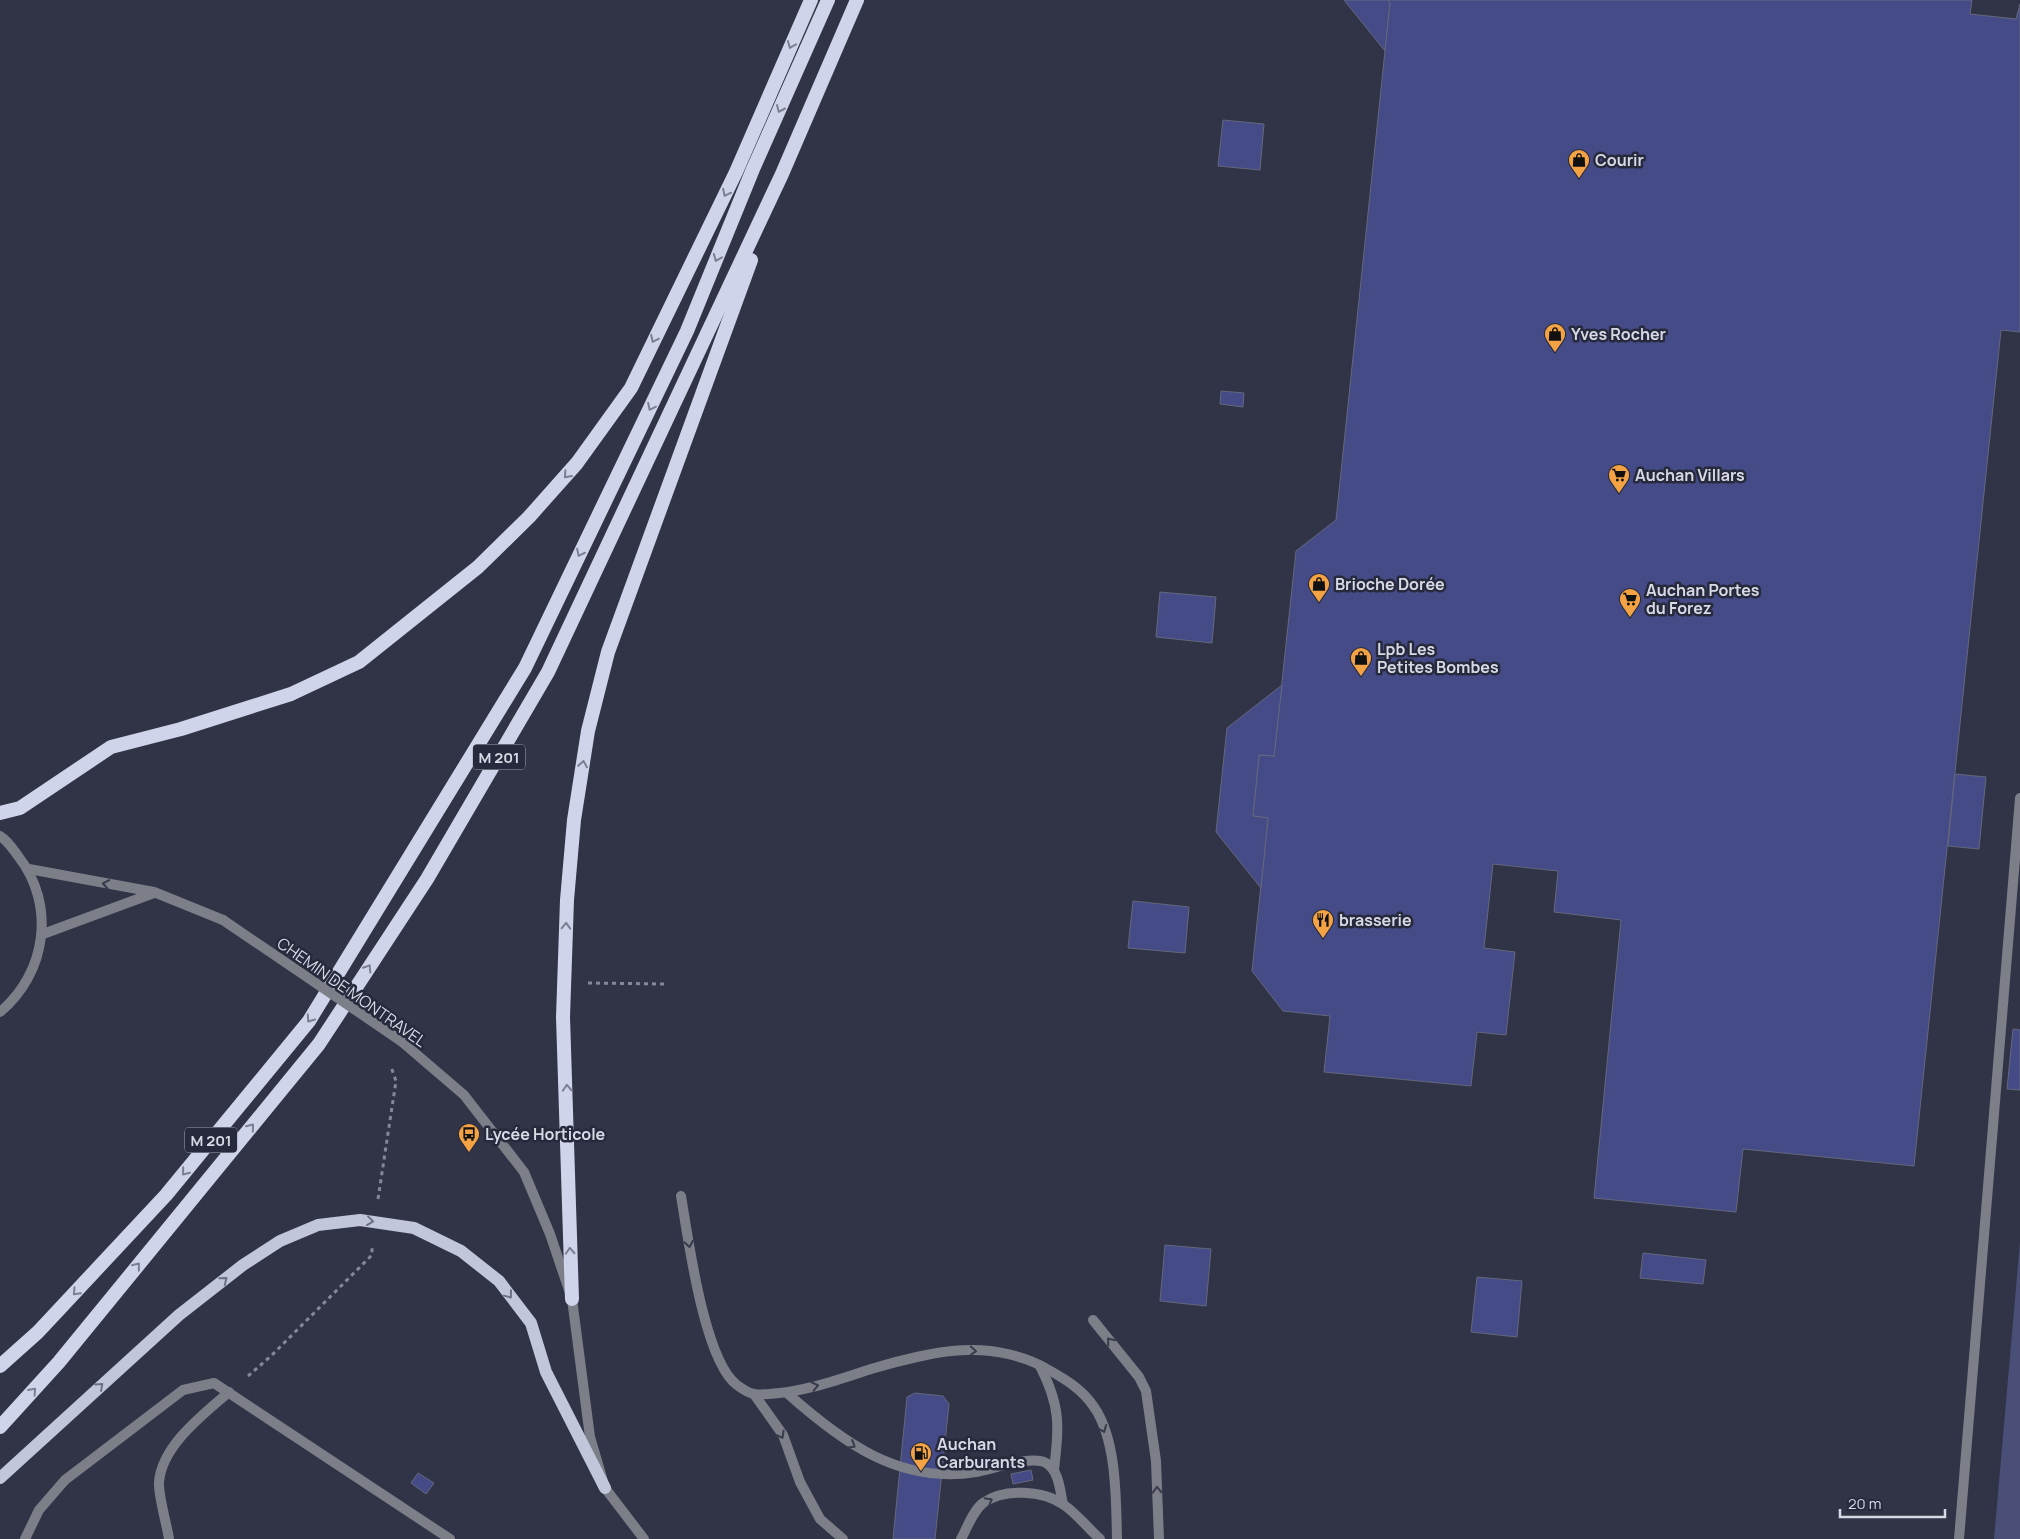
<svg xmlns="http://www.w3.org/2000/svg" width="2020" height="1539" viewBox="0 0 2020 1539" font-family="Manrope,sans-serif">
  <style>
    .green { fill: #494f77 }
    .building { fill: #454b87; stroke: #64687d }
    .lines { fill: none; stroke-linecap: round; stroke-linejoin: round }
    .path { stroke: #858897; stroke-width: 3; stroke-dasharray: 4 4; stroke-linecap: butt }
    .service { stroke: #7c7e88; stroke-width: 10 }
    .minor { stroke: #7c7e88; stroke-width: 10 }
    .tertiary { stroke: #7c7e88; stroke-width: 10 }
    .primary { stroke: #c2c6da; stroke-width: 12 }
    .trunk { stroke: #d0d4ea; stroke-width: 14 }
    .tertiary-bridge { stroke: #7c7e88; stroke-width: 10 }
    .oneway { stroke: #7c7f93 }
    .oneway2 { stroke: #383b4b }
    .oneway3 { stroke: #6d7083 }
    .labels { text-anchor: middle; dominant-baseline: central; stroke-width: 5; stroke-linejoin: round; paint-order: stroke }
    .shield { fill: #272a3c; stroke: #a2a4b2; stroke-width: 1 }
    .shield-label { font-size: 15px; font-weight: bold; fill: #d7d9e5 }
    .poi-label { font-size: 16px; font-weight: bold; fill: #d7d9e5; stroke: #272a3c; text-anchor: start }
    .street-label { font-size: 16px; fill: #d7d9e5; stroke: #272a3c }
  </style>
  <rect width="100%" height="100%" fill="#313447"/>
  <path class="green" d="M2020,1242V1539H1994Z"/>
  <g class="building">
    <path d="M1344,0H1388L1390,3L1385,51Z"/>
    <path d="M1388,0H1972L1970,14L2016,19L2020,4V332L2001,330L1914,1166L1743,1149L1736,1212L1594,1198L1621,920L1554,912L1558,871L1493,864L1484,948L1515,952L1506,1035L1477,1032L1471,1086L1324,1072L1330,1016L1283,1011L1252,971L1268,818L1253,816L1259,755L1274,756L1296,551L1336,520L1390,3Z"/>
    <path d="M1223,120L1264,124L1260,170L1218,166Z"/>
    <path d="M1221,391L1244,393L1243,407L1220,404Z"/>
    <path d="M1160,592L1216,597L1212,643L1156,637Z"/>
    <path d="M1282,685L1274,756L1259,755L1253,816L1268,818L1261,888L1216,832L1227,728Z"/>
    <path d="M1955,774L1986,777L1979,849L1948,846Z"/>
    <path d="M1133,901L1189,907L1185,953L1128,948Z"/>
    <path d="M2013,1029L2020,1030V1090L2007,1089Z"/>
    <path d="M1165,1245L1211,1249L1206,1306L1160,1301Z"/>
    <path d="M1643,1253L1706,1260L1703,1284L1640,1278Z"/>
    <path d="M1477,1277L1522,1281L1517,1337L1471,1332Z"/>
    <path d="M915,1393L943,1396L949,1404L935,1539H893L907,1397Z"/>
    <path d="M1031,1470L1033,1480L1013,1484L1011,1474Z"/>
    <path d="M418,1473L434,1483L426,1494L411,1483Z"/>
  </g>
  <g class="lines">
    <g class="path">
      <path d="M588,983L665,984"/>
      <path d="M378,1199L396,1081L391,1067"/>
      <path d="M248,1376L271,1356L372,1255V1247"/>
    </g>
    <g class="service">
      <path d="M681,1196C688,1237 704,1361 737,1385C741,1388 749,1393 754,1394C758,1395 764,1394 769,1394C804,1392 837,1380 871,1369C897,1361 941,1350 967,1350C994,1349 1025,1356 1047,1369C1065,1379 1082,1389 1094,1407C1117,1440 1116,1500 1117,1539"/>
      <path d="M1093,1320L1139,1377L1146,1391L1156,1461L1159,1539"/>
      <path d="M1040,1366C1061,1407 1059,1425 1054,1470"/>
      <path d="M787,1393C841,1441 899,1485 976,1472C993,1469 1032,1455 1046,1463C1059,1470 1060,1491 1063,1504"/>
      <path d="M754,1394L783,1435L800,1482L820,1519L843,1539"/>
      <path d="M169,1539C167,1525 158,1495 159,1482C162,1445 204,1414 229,1392"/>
      <path d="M961,1539C967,1528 973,1511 983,1503C1004,1488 1043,1490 1064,1505C1077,1514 1088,1528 1100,1539"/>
      <path d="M1959,1539L2020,798"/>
    </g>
    <path class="minor" d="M25,1539L39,1510L65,1480L183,1390L214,1383L450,1539"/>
    <g class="tertiary">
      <path d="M0,836C8,841 13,849 18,856C56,904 47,973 0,1012"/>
      <path d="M29,869L154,892L223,920"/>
      <path d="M43,934L154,893"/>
      <path d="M401,1041L464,1095L524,1172L550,1234L572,1299L590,1437L605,1488L644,1539"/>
    </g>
    <path class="primary" d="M0,1478L179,1315L243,1265L280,1241L318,1225L360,1220L414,1228L461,1251L499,1281L531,1323L546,1372L605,1488"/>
    <g class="trunk">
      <path d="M0,813L20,808L111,747L181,729L291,694L359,662L478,567L529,517L577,463L631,388L736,172L811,0"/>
      <path d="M572,1299L563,1017L567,900L574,820L588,731L608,652L751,260"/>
      <path d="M0,1366L38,1332L166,1195L309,1021L525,668L687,331L753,169L828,0"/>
      <path d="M0,1427L59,1362L319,1044L427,879L548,672L782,174L857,0"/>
    </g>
    <path class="tertiary-bridge" d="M223,920L401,1041"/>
  </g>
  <defs><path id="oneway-chevron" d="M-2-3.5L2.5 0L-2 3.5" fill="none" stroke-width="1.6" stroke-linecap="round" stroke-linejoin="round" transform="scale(1.25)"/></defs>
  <g class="oneway">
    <use href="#oneway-chevron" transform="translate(791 45) rotate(113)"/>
    <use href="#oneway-chevron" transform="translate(780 109) rotate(114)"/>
    <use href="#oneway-chevron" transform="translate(726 193) rotate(116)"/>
    <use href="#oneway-chevron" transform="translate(717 258) rotate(112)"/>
    <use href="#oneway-chevron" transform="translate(654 339) rotate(116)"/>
    <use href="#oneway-chevron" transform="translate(651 407) rotate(116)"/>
    <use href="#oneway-chevron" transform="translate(567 475) rotate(132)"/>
    <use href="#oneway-chevron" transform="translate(580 553) rotate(116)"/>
    <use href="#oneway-chevron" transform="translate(583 764) rotate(-81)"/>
    <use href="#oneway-chevron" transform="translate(566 926) rotate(-88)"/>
    <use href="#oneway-chevron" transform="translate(368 968) rotate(-57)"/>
    <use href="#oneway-chevron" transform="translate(310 1019) rotate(125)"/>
    <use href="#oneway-chevron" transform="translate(567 1088) rotate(-93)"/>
    <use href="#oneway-chevron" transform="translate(251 1127) rotate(-51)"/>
    <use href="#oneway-chevron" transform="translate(185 1172) rotate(129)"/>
    <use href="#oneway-chevron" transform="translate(570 1251) rotate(-93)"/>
    <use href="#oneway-chevron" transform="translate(137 1266) rotate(-51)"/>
    <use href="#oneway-chevron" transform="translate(76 1292) rotate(133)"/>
    <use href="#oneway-chevron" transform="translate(33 1391) rotate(-48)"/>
  </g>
  <g class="oneway2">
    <use href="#oneway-chevron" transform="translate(106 884) rotate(-170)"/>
    <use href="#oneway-chevron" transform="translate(689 1244) rotate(80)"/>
    <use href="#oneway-chevron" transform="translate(1110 1341) rotate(-129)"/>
    <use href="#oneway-chevron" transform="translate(973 1351) rotate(3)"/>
    <use href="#oneway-chevron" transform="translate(815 1386) rotate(-12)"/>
    <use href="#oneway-chevron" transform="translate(1103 1429) rotate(68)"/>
    <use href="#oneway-chevron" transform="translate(781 1435) rotate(61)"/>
    <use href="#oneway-chevron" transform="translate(852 1445) rotate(32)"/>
    <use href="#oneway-chevron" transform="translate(1157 1490) rotate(-93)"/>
    <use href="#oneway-chevron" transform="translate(989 1501) rotate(-28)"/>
  </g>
  <g class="oneway3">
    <use href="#oneway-chevron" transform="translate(370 1221) rotate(7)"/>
    <use href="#oneway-chevron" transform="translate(224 1280) rotate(-39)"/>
    <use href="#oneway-chevron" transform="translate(509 1295) rotate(53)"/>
    <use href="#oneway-chevron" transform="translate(100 1386) rotate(-42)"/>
  </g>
  <defs>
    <g id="shop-pin" transform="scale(1.125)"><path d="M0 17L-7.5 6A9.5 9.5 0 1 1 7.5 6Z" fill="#f4a344" stroke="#272a3c"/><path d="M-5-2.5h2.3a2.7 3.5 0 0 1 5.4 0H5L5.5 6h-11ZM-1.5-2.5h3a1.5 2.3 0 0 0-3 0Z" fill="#111"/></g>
    <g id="supermarket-pin" transform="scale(1.125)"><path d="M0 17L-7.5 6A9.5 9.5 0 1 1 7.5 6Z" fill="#f4a344" stroke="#272a3c"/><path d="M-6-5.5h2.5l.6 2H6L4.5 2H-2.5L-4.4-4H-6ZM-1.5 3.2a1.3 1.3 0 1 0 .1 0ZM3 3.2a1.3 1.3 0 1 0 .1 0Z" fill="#111"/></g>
    <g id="restaurant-pin" transform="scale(1.125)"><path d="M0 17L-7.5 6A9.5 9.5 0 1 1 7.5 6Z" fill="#f4a344" stroke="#272a3c"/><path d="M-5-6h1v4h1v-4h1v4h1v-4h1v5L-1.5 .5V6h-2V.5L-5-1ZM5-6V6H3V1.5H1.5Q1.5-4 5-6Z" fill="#111"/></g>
    <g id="bus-pin" transform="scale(1.125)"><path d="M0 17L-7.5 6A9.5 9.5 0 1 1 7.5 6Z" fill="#f4a344" stroke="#272a3c"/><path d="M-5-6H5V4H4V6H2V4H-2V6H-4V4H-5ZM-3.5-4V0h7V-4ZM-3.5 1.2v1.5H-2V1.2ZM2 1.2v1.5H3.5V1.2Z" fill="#111"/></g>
    <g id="fuel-pin" transform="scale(1.125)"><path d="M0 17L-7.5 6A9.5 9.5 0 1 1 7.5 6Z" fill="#f4a344" stroke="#272a3c"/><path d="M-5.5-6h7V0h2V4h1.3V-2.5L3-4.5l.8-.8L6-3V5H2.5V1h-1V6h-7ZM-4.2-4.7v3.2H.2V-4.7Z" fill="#111"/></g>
  </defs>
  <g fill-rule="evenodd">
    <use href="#shop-pin" x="1579" y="160"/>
    <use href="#shop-pin" x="1555" y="334"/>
    <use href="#supermarket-pin" x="1619" y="475"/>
    <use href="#shop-pin" x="1319" y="584"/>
    <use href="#supermarket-pin" x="1630" y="599"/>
    <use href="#shop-pin" x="1361" y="658"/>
    <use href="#restaurant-pin" x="1323" y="920"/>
    <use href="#bus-pin" x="469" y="1134"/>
    <use href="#fuel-pin" x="921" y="1453"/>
  </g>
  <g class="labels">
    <g class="shield">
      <rect x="473" y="744.5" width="52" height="25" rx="4"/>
      <rect x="185" y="1127.5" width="52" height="25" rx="4"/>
    </g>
    <g class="shield-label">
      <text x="499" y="757">M 201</text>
      <text x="211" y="1140">M 201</text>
    </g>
    <g class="poi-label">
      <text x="1595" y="160">Courir</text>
      <text x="1571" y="334">Yves Rocher</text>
      <text x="1635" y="475">Auchan Villars</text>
      <text x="1335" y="584">Brioche Dorée</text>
      <text x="1646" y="590">Auchan Portes<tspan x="1646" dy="18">du Forez</tspan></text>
      <text x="1377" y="649">Lpb Les<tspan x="1377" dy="18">Petites Bombes</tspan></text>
      <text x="1339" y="920">brasserie</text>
      <text x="485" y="1134">Lycée Horticole</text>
      <text x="937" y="1444">Auchan<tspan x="937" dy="18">Carburants</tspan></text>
    </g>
    <g class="street-label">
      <text transform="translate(352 992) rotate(35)">CHEMIN DE MONTRAVEL</text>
    </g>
  </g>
  <path d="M1840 1509v8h105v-8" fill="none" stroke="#d7d9e5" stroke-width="2.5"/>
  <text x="1848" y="1509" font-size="15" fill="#d7d9e5" stroke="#272a3c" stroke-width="4" paint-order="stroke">20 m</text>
</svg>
